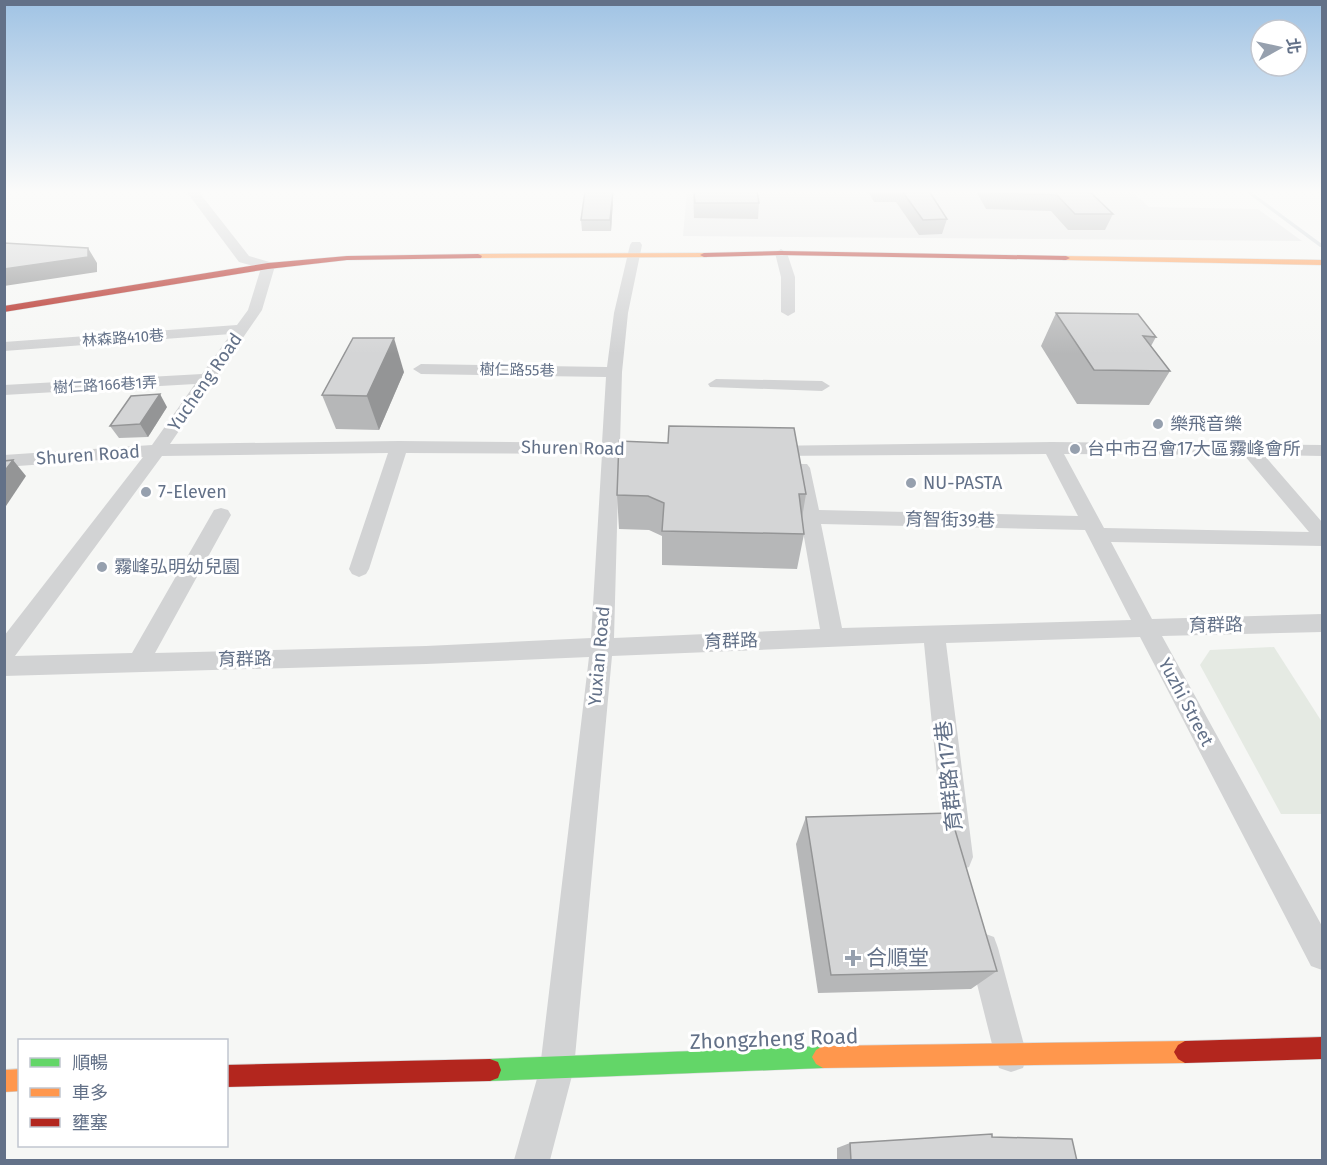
<svg xmlns="http://www.w3.org/2000/svg" width="1327" height="1165" viewBox="0 0 1327 1165" font-family="'Fira Sans','Noto Sans TC',sans-serif">
  <style>
    .built { fill: #e6e7e7 }
    .green { fill: #e5eae3 }
    .lines { fill: none; stroke-linecap: round; stroke-linejoin: round }
    .stream { fill: #d4dade; fill-rule: evenodd }
    .fast-casing { stroke: #d2d5d6; stroke-width: 1 }
    .slow-casing { stroke: #d2d5d6; stroke-width: 1 }
    .jam-casing { stroke: #d2d5d6; stroke-width: 1 }
    .street { fill: #d2d3d4; fill-rule: evenodd }
    .fast { fill: #63d668; fill-rule: evenodd }
    .slow { fill: #ff974d; fill-rule: evenodd }
    .jam { fill: #b3261e; fill-rule: evenodd }
    .wall { fill: #b6b7b8 }
    .shaded-wall { fill: #949596 }
    .building { fill: #d4d5d6; stroke: #949596; stroke-width: 1.5 }
    .poi-dot { fill: #96a0ae; stroke: #fff; stroke-width: 2 }
    .labels { text-anchor: middle; dominant-baseline: central; stroke-width: 6; stroke-linejoin: round; paint-order: stroke }
    .far-street-label { font-size: 15px; fill: #637188; stroke: #fff }
    .street-label { font-size: 18px; fill: #637188; stroke: #fff }
    .poi-label { font-size: 18px; fill: #637188; stroke: #fff; text-anchor: start }
    .near-street-label { font-size: 21px; fill: #637188; stroke: #fff }
    .near-poi-label { font-size: 21px; fill: #637188; stroke: #fff; text-anchor: start }
  </style>
  <rect width="100%" height="100%" fill="#f6f7f5"/>
  <path class="built" d="M687,191H1132L1149,207L1258,209L1302,241L683,236Z"/>
  <path class="green" d="M1274,647L1322,722V814H1281L1200,665L1210,650Z"/>
  <g class="lines">
    <path class="stream" d="M1245,191H1250L1322,244V247H1320Z"/>
    <g class="fast-casing">
      <path id="fast" d="M823,1046L830,1050L834,1057L830,1064L823,1068L490,1081L482,1078L479,1070L482,1062L490,1059Z"/>
    </g>
    <g class="slow-casing">
      <g id="slow">
        <path d="M704,253L708,255L707,257L478,258L474,256L478,254Z"/>
        <path d="M1063,256L1322,260V265L1066,260H1063Z"/>
        <path d="M1185,1041L1192,1045L1196,1052L1192,1059L1185,1063L823,1068L816,1064L812,1057L816,1050L823,1046Z"/>
        <path d="M20,1069V1091L4,1092V1070Z"/>
      </g>
    </g>
    <g class="jam-casing">
      <g id="jam">
        <path d="M781,251L1066,256L1070,258L1066,260L781,255L704,257L700,255L704,253Z"/>
        <path d="M478,254L482,256L481,258L347,260L268,269L4,312V306L268,263L347,256Z"/>
        <path d="M1322,1037V1059L1185,1063L1178,1059L1174,1052L1178,1045L1185,1041Z"/>
        <path d="M490,1059L498,1062L501,1070L498,1078L490,1081L226,1087V1065Z"/>
      </g>
    </g>
    <g class="street">
      <path d="M186,191H198L249,256L273,263L275,266L262,310L170,444L399,441L602,443L606,377L421,374L413,369L421,364L607,367L614,313L630,245L632,242H640L642,245L628,313L622,372L620,443L653,445L656,449L653,453L619,454L614,638L820,629L792,468L795,464H807L810,468L819,510L1078,516L1046,454L771,456L765,454L762,450L765,446L1052,442L1322,445V456L1264,455L1322,522V546L1111,542L1152,619L1322,614V632L1162,636L1322,926V970L1311,966L1140,637L946,643L973,857L969,867L959,871L949,867L945,857L924,643L612,656L574,1068L550,1160H514L540,1068L589,657L426,664L4,676V636L143,457L4,467V455L152,445L195,384L4,395V385L202,374L231,334L4,351V342L237,325L248,310L261,268L239,262ZM388,453L349,569L352,574L359,577L366,574L369,569L406,453L602,454L591,638L426,646L155,653L231,515L228,510L221,508L214,510L132,653L15,656L162,456ZM1064,454L1244,455L1309,532L1104,528ZM821,524L1085,530L1131,620L842,628Z"/>
      <path d="M781,249L787,253L795,277V312L788,316L781,312V277L775,253Z"/>
      <path d="M716,379L822,381L830,386L822,391L710,387L708,384Z"/>
      <path d="M983,933L994,937L998,948L1027,1056L1023,1068L1011,1072L999,1068L995,1056L968,948L972,937Z"/>
    </g>
    <use href="#fast" class="fast"/>
    <use href="#slow" class="slow"/>
    <use href="#jam" class="jam"/>
  </g>
  <g class="wall">
    <path d="M693,191H757L759,203L758,219L694,218Z"/>
    <path d="M868,191H929L947,219L942,234L919,235L896,202H874Z"/>
    <path d="M976,191H1089L1113,214L1105,230H1068L1051,211L986,209Z"/>
    <path d="M613,200L611,231H582L581,220Z"/>
    <path d="M1056,313L1156,337L1151,346L1170,371L1149,405L1077,404L1041,346Z"/>
    <path d="M404,372L379,430L336,429L322,395Z"/>
    <path d="M167,407L148,437L119,438L110,426Z"/>
    <path d="M668,443L806,494L802,518L804,534L797,569L662,565V536L649,530L619,529L617,495Z"/>
    <path d="M806,817L997,971L971,989L818,993L796,844Z"/>
    <path d="M992,1137L1077,1161H837V1148L850,1143Z"/>
  </g>
  <g class="shaded-wall">
    <path d="M613,191V200L611,231L610,220Z"/>
    <path d="M88,248L97,263V272L4,286V269Z"/>
    <path d="M394,338L404,372L379,430L367,396Z"/>
    <path d="M160,394L167,407L148,437L140,424Z"/>
    <path d="M13,460L26,476L6,506L4,505V472Z"/>
  </g>
  <g class="building">
    <path d="M585,191H613L610,220H581Z"/>
    <path d="M694,191H757L759,203H695Z"/>
    <path d="M902,191H929L947,219L923,220Z"/>
    <path d="M989,191H1089L1113,214H1075L1057,195L991,193Z"/>
    <path d="M4,243L88,248V257L4,269Z"/>
    <path d="M1056,313L1138,314L1156,337L1143,336L1170,371L1094,370Z"/>
    <path d="M353,338H394L367,396L322,395Z"/>
    <path d="M160,394L140,424L110,426L131,396Z"/>
    <path d="M669,426L794,428L806,494H799L804,534L662,531L664,503L648,496L617,495L619,441L668,443Z"/>
    <path d="M13,460L4,472V461Z"/>
    <path d="M950,813L997,971L831,975L806,817Z"/>
    <path d="M992,1134V1137L1072,1139L1077,1161H851L850,1143Z"/>
  </g>
  <linearGradient id="sky" x2="0" y2="1"><stop stop-color="#a0c3e4"/><stop offset="0.54" stop-color="#fbfbfa"/><stop offset="1" stop-color="#fbfbfa" stop-opacity="0"/></linearGradient>
  <rect width="1327" height="354" fill="url(#sky)"/>
  <g class="poi-dot">
    <circle cx="1158" cy="424" r="6"/>
    <circle cx="1075" cy="449" r="6"/>
    <circle cx="911" cy="483" r="6"/>
    <circle cx="146" cy="492" r="6"/>
    <circle cx="102" cy="567" r="6"/>
    <path d="M850 949h6v6h6v6h-6v6h-6v-6h-6v-6h6z"/>
  </g>
  <g class="labels">
    <g class="far-street-label">
      <text transform="translate(123 338) rotate(-4)">林森路410巷</text>
      <text transform="translate(517 370) rotate(1)">樹仁路55巷</text>
      <text transform="translate(105 385) rotate(-3)">樹仁路166巷1弄</text>
    </g>
    <g class="street-label">
      <text transform="translate(205 382) rotate(-55)">Yucheng Road</text>
      <text transform="translate(573 448) rotate(1)">Shuren Road</text>
      <text transform="translate(88 455) rotate(-4)">Shuren Road</text>
      <text transform="translate(950 520) rotate(1)">育智街39巷</text>
      <text transform="translate(1216 625) rotate(-1)">育群路</text>
      <text transform="translate(731 641) rotate(-2)">育群路</text>
      <text transform="translate(599 656) rotate(-85)">Yuxian Road</text>
      <text transform="translate(245 659) rotate(-1)">育群路</text>
      <text transform="translate(1186 702) rotate(62)">Yuzhi Street</text>
    </g>
    <g class="poi-label">
      <text x="1170" y="424">樂飛音樂</text>
      <text x="1087" y="449">台中市召會17大區霧峰會所</text>
      <text x="923" y="483">NU-PASTA</text>
      <text x="158" y="492">7-Eleven</text>
      <text x="114" y="567">霧峰弘明幼兒園</text>
    </g>
    <g class="near-street-label">
      <text transform="translate(949 776) rotate(-96)">育群路117巷</text>
      <text transform="translate(774 1039) rotate(-2)">Zhongzheng Road</text>
    </g>
    <g class="near-poi-label">
      <text x="866" y="958">合順堂</text>
    </g>
  </g>
  <rect width="1327" height="1165" fill="none" stroke="#637188" stroke-width="12"/>
  <rect x="18" y="1039" width="210" height="108" fill="#ffffff" stroke="#c1c6cf" stroke-width="1.5"/>
  <rect x="30" y="1058" width="30" height="9" fill="#63d668" stroke="#c1c6cf" stroke-width="1.5"/>
  <text x="72" y="1069" font-size="18" fill="#637188">順暢</text>
  <rect x="30" y="1088" width="30" height="9" fill="#ff974d" stroke="#c1c6cf" stroke-width="1.5"/>
  <text x="72" y="1099" font-size="18" fill="#637188">車多</text>
  <rect x="30" y="1118" width="30" height="9" fill="#b3261e" stroke="#c1c6cf" stroke-width="1.5"/>
  <text x="72" y="1129" font-size="18" fill="#637188">壅塞</text>
  <g transform="translate(1279 48) rotate(82)"><circle r="28" fill="#ffffff" stroke="#c1c6cf" stroke-width="1.5"/>
  <path d="M0-4.5L10 22L0 15L-10 22Z" fill="#96a0ae"/>
  <text y="-9" font-size="16" font-weight="bold" text-anchor="middle" fill="#637188">北</text>
  </g>
</svg>
